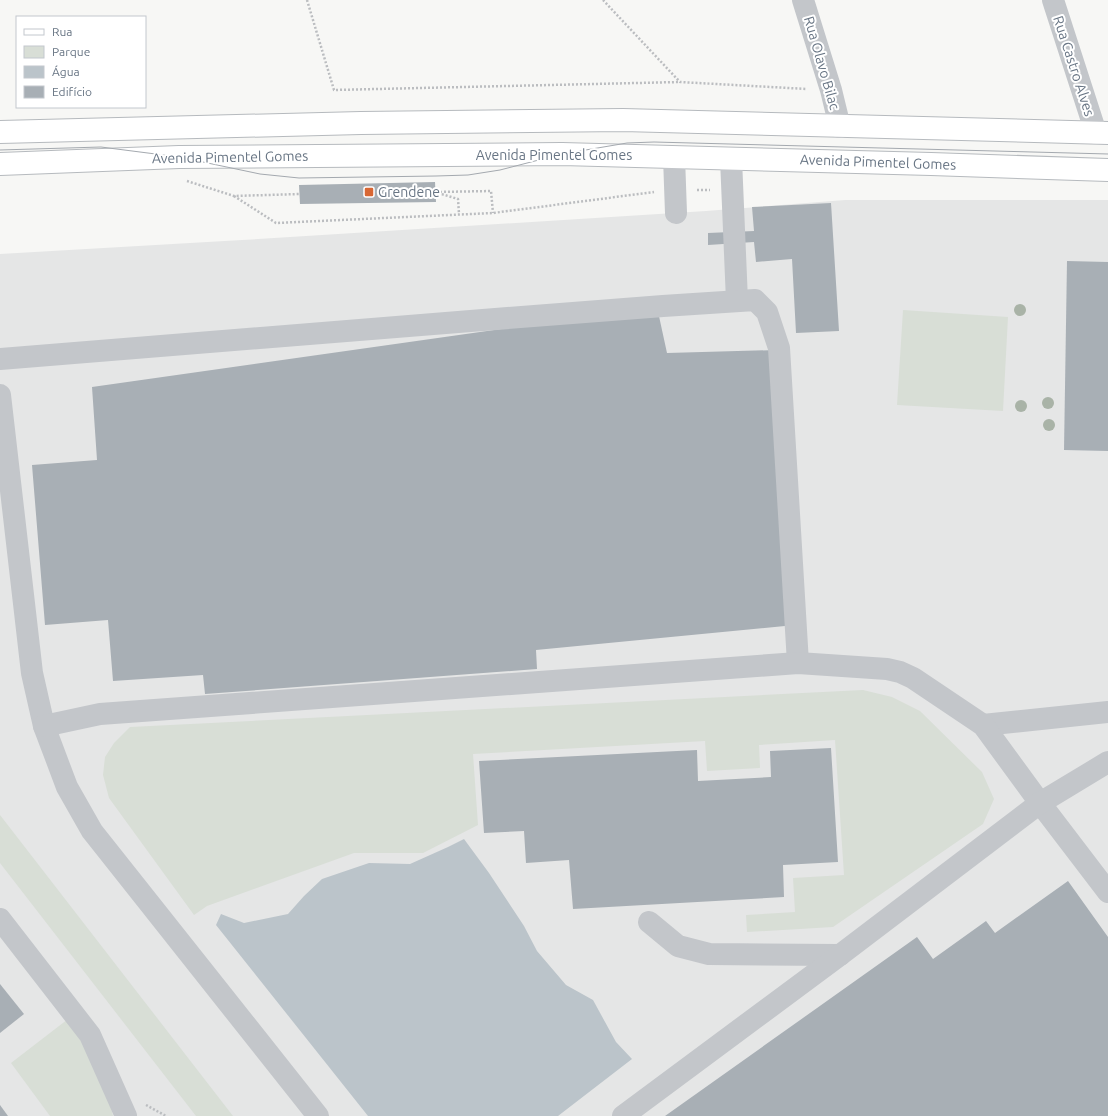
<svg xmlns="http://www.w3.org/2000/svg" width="1108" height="1116" viewBox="0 0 1108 1116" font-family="Ubuntu,sans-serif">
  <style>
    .built { fill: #e5e6e6 }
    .green { fill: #d8ded6 }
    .water { fill: #bbc4ca }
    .building { fill: #a8afb5 }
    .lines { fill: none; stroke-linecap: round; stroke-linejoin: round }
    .major-casing { stroke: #b6babe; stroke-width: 24 }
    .path { stroke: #bbbdc0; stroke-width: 2.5; stroke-dasharray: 2 2; stroke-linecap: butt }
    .minor { stroke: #c3c6ca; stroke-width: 22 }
    .major { stroke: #fff; stroke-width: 22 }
    .tram { stroke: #a4a9af; stroke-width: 1 }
    .tree { fill: #a9b3a7 }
    .poi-dot { fill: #d86734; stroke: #fff; stroke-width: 1.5 }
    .labels { text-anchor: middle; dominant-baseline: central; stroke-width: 4; stroke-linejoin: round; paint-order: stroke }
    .street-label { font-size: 14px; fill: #687584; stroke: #fff }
    .poi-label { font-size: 14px; fill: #687584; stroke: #fff; text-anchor: start }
  </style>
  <rect width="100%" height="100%" fill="#f7f7f5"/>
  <path class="built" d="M845,200H1108V1116H0V254L242,240L706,211Z"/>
  <g class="green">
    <path d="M903,310L1008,317L1003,411L897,405Z"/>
    <path d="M863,690L892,697L920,711L982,772L994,799L983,824L833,927L747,932L746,915L795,912L793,878L844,875L835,740L759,745L760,768L707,771L705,741L473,754L478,825L423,853H354L207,906L194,915L109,798L103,775L105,757L114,743L130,727Z"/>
    <path d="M0,815L233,1116H196L0,863Z"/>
    <path d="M72,1016L99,1056L113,1116H50L11,1063Z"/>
  </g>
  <path class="water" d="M464,839L489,873L524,926L537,951L566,985L593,1000L616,1042L632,1059L558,1116H368L216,925L221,914L244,923L288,914L304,896L322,879L369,863L410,864L448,847Z"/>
  <g class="building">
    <path d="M435,182L436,202L300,204L299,185Z"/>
    <path d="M831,203L839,331L796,333L792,259L756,262L754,242L708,245V233L754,231L752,207Z"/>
    <path d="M1067,261L1108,262V451L1064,450Z"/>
    <path d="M657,307L667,353L776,350L795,625L536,650L537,669L205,694L203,675L113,681L108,620L45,625L32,465L97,460L92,387Z"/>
    <path d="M831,748L838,862L783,865L784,897L573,909L569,860L526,863L524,831L484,833L479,761L697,750L698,781L771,777L770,751Z"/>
    <path d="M1068,881L1108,937V1116H665L917,937L933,959L986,921L995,933Z"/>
    <path d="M0,984L24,1014L0,1033Z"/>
    <path d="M0,1105L8,1116H0Z"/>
  </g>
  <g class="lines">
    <g class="major-casing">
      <g id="major">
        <path d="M0,132L361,123L623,120L1108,133"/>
        <path d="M0,164L179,157L562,154L931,164L1108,170"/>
      </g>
    </g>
    <g class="path">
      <path d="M307,0L334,90L680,82"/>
      <path d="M603,0L680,82L807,89"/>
      <path d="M187,181L234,196L300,194"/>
      <path d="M697,190H710"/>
      <path d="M436,192L491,191L493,213"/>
      <path d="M438,193L458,199L459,214"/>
      <path d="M234,196L276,223L493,213L654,192"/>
      <path d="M146,1105L166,1116"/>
    </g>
    <g class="minor">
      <path d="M803,0L831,90L840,127"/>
      <path d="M1053,0L1096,133"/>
      <path d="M674,157L676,213"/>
      <path d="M731,159L737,301"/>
      <path d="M0,359L483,320L663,306L755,300L767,312L779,348L798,663"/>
      <path d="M0,395L32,673L44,726L67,787L92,831L318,1116"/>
      <path d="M983,725L1108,712"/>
      <path d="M44,726L100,714L798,663L887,669L900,672L913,678L983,725L1040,803L1108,892"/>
      <path d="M0,919L90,1035L126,1116"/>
      <path d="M649,922L678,946L709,954L840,955"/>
      <path d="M623,1116L840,955L1040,803L1108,762"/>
    </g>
    <use href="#major" class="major"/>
    <path class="tram" d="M0,150L101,147L179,157L260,174L299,178L436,176L468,175L500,170L562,154L627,143L654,142L1108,154"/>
  </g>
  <g class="tree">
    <circle cx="1020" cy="310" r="6"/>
    <circle cx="1048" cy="403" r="6"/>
    <circle cx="1021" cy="406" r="6"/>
    <circle cx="1049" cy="425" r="6"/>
  </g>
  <rect class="poi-dot" x="364" y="187" width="10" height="10" rx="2"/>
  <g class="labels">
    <g class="street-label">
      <text transform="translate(822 63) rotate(74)">Rua Olavo Bilac</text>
      <text transform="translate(1074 66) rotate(72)">Rua Castro Alves</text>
      <text x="554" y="155">Avenida Pimentel Gomes</text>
      <text transform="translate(230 157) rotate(-1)">Avenida Pimentel Gomes</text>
      <text transform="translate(878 162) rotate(2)">Avenida Pimentel Gomes</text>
    </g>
    <g class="poi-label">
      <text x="378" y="192">Grendene</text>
    </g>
  </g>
  <rect x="16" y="16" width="130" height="92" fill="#ffffff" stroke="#c3c8ce"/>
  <rect x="24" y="29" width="20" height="6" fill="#ffffff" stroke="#c3c8ce"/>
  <text x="52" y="36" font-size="12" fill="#687584">Rua</text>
  <rect x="24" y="46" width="20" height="12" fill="#d8ded6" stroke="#c3c8ce"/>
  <text x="52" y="56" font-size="12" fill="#687584">Parque</text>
  <rect x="24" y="66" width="20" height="12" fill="#bbc4ca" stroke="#c3c8ce"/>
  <text x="52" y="76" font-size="12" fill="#687584">Água</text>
  <rect x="24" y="86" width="20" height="12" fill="#a8afb5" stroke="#c3c8ce"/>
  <text x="52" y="96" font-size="12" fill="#687584">Edifício</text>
</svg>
